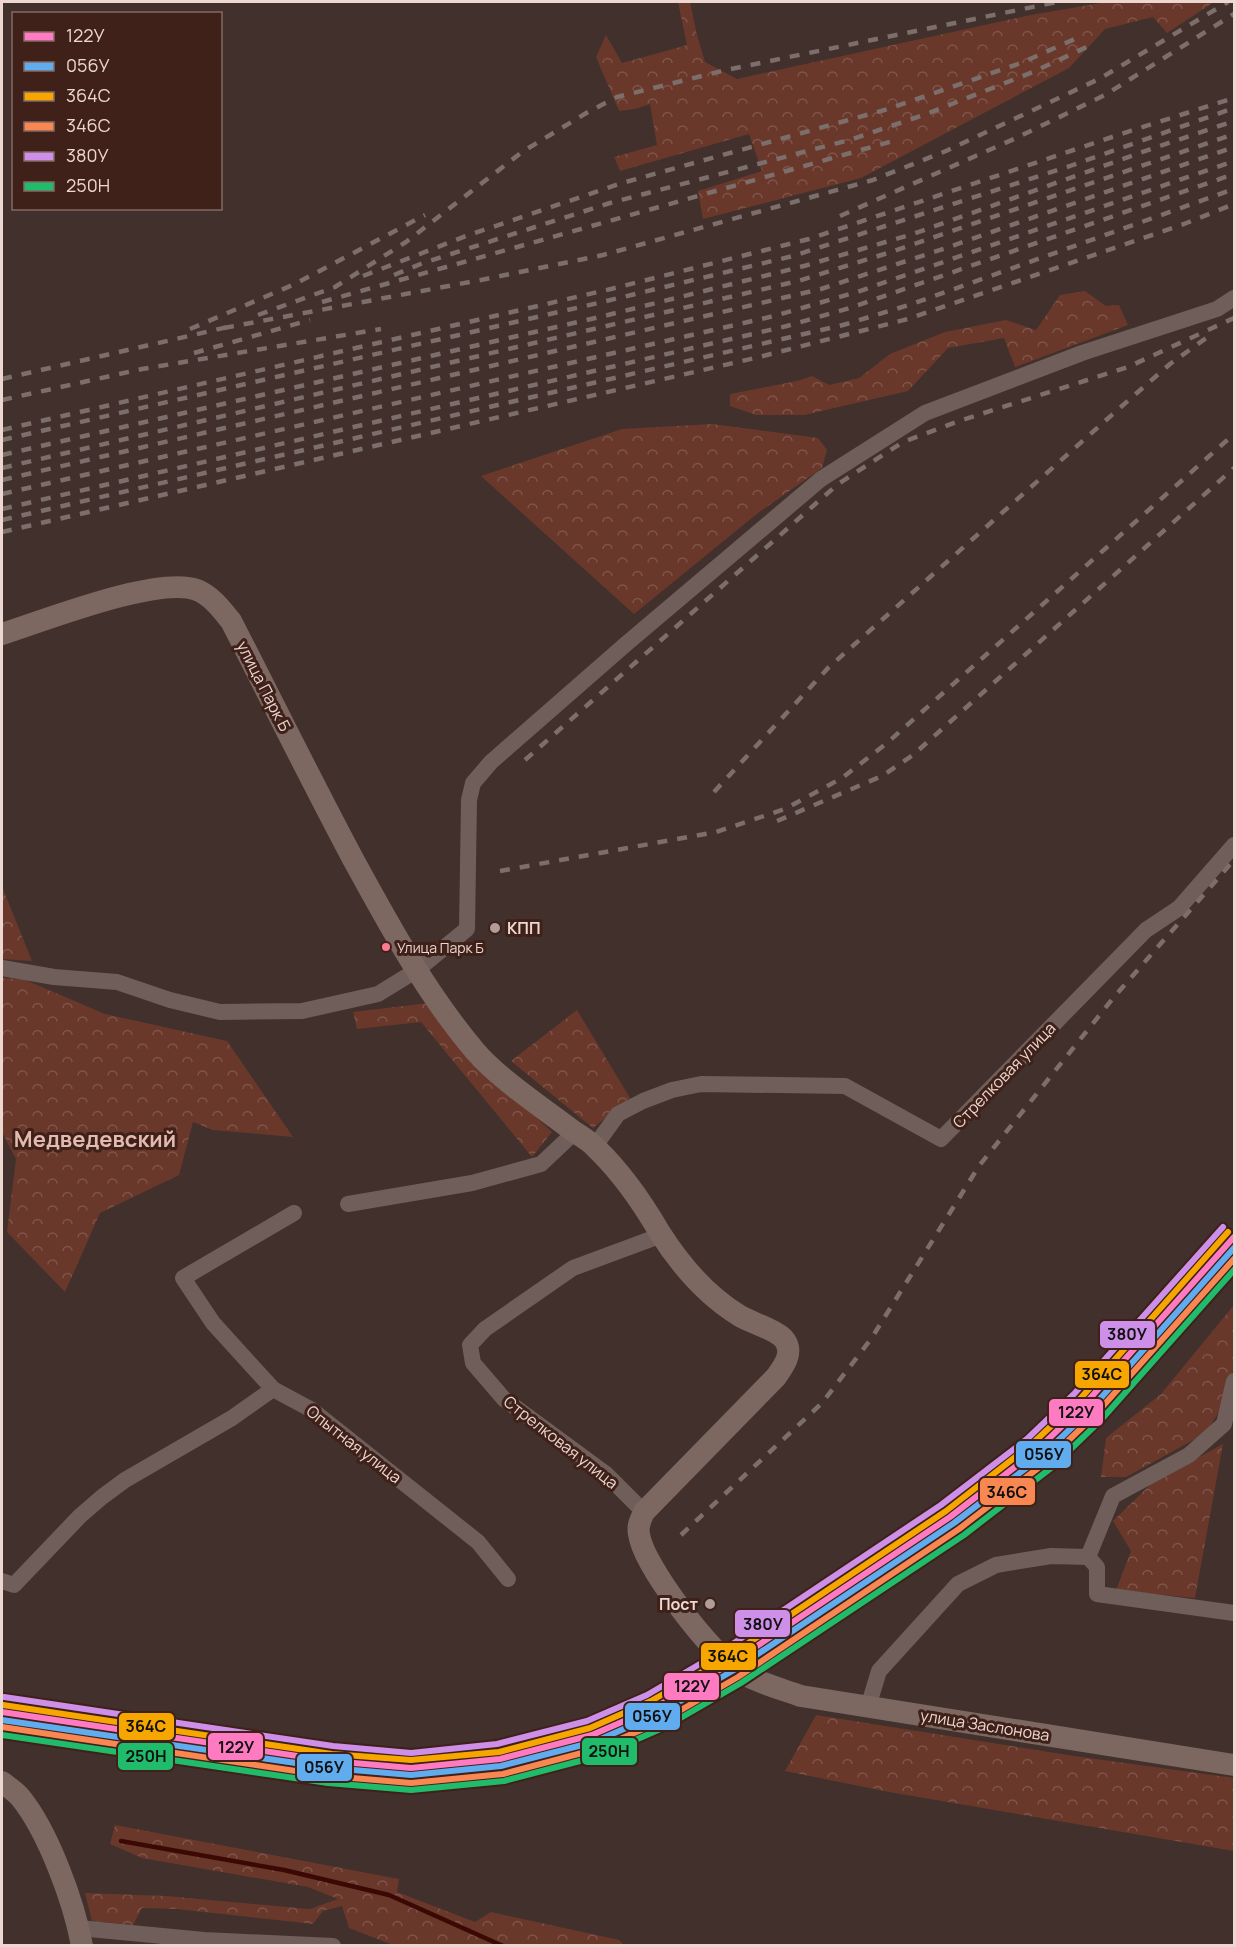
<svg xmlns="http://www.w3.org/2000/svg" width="1236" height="1947" viewBox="0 0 1236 1947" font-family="Manrope,sans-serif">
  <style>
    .forest { fill: url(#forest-crowns) }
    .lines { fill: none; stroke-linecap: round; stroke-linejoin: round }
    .stream { stroke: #3c0804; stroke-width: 4.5 }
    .street { stroke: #6f5e5a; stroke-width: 16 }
    .secondary { stroke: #7c6761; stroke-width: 22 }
    .rail { stroke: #7c6f6b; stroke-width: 4.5; stroke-dasharray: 10 10; stroke-linecap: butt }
    .rail-1-casing { stroke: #3f2119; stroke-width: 10 }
    .rail-2-casing { stroke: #3f2119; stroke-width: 10 }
    .rail-3-casing { stroke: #3f2119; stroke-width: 10 }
    .rail-4-casing { stroke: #3f2119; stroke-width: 10 }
    .rail-5-casing { stroke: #3f2119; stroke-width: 10 }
    .rail-6-casing { stroke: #3f2119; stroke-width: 10 }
    .rail-1 { stroke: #fe7ac1; stroke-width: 6 }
    .rail-2 { stroke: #60acee; stroke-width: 6 }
    .rail-3 { stroke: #f7a600; stroke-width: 6 }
    .rail-4 { stroke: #f88751; stroke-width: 6 }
    .rail-5 { stroke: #ce8fe9; stroke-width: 6 }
    .rail-6 { stroke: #20bc6c; stroke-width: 6 }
    .poi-dot { fill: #b09d97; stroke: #3f2119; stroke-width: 2 }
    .bus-dot { fill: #fe7a93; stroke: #3f2119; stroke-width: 2 }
    .labels { text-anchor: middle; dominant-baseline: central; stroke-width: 6; stroke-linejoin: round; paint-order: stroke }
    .bus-label { font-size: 14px; fill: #ecd7d1; stroke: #3f2119; text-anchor: start }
    .street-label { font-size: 16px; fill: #ecd7d1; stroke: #3f2119 }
    .poi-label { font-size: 16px; font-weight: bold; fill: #ecd7d1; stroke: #3f2119; text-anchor: start }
    .district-label { font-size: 22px; font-weight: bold; fill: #e2baaf; stroke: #3f2119 }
    .line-badge { stroke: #3f2119; stroke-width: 2 }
    .pale-badge-label { font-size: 16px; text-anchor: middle; font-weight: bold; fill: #111 }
  </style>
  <defs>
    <pattern id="forest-crowns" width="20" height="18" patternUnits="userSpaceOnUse" patternTransform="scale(1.5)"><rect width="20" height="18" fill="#69382b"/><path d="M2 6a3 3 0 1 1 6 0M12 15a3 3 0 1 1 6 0" fill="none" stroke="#7f5449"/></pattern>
  </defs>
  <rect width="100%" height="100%" fill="#41302b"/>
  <g class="forest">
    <path d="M678,2H690L697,35L705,62L737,79L1031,15L1107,2H1214L1167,33L1153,17L1105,29L1069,68L861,178L703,219L698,191L762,171L749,134L620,171L614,157L657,145L650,104L635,109L619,111L596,57L606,35L622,63L687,45Z"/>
    <path d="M1085,291L1106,306L1119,305L1128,325L1015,367L1004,338L948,348L908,391L804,415H756L730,406V394L797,381L812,376L829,385L859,378L890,354L945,332L1006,320L1036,330L1060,295Z"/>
    <path d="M712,424L818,438L827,450L822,468L758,513L634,614L481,476L622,429Z"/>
    <path d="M3,889L32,961L2,959Z"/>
    <path d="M2,978L23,979L105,1014L227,1041L293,1137L213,1130L193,1122L179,1175L100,1213L65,1292L7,1232L16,1159L2,1132Z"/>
    <path d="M429,1003L481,1066L552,1132L532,1157L421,1022L357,1029L353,1012Z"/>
    <path d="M577,1010L630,1098L593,1128L511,1061Z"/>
    <path d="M1234,1305V1368L1218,1413L1206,1433L1126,1477H1101L1106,1438L1161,1394Z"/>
    <path d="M1223,1444L1195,1598L1116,1590L1131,1551L1113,1521L1153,1482Z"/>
    <path d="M816,1715L1074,1756L1234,1778V1851L889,1792L785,1771Z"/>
    <path d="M115,1825L399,1879L397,1892L475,1922L491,1912L619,1940L624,1945H393L349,1928L342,1906L323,1911L313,1924L177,1909L142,1908L133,1925L92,1921L85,1893L166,1896L310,1909L338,1899L308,1887L142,1858L110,1844Z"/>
  </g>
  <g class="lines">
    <path class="stream" d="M121,1841L284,1870L389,1895L503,1946"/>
    <g class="street">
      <path d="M2,968L54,977L117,982L170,1000L220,1012L302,1011L378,994L417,970L467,929L469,800L473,783L491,762L626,644L821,479L925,413L1082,353L1217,309L1234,298"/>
      <path d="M595,1146L618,1114L643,1101L672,1090L701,1084L845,1086L941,1139L1146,930L1179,908L1234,845"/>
      <path d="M348,1204L472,1183L541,1164L575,1132"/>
      <path d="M294,1213L183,1278L213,1323L273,1389L312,1410L478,1542L508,1579"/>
      <path d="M644,1512L606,1474L504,1399L473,1363L470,1345L485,1329L573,1268L662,1235"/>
      <path d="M1088,1557L1097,1567V1594L1234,1613"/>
      <path d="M2,1581L14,1585L80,1516L102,1497L125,1480L232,1418L273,1389"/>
      <path d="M868,1707L879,1671L958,1584L996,1565L1051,1556L1088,1557L1113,1496L1189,1455L1224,1424L1234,1381"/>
      <path d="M79,1928L204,1940L333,1946"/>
    </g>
    <g class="secondary">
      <path d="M2,634C43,621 159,575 197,590C212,596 222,610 231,621C272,701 311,780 353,859C389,925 426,993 475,1051C499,1079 543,1108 573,1131C581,1136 590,1141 596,1148C622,1173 642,1202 660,1233C681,1266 707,1296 740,1316C752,1323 774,1329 783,1338C795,1351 784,1366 776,1377L644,1512C641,1519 637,1526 639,1534C643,1566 713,1656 741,1673C759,1683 781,1689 801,1696L1234,1765"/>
      <path d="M2,1782C8,1787 15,1791 20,1797C48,1831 74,1902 82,1946"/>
    </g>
    <g class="rail">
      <path d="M840,216L1014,139L1105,95L1234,14"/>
      <path d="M394,275L423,263L610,203L853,139L929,113L1033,72L1091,45"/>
      <path d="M363,276L466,236L622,183L888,109L1021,63L1077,38"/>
      <path d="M322,302L893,141"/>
      <path d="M258,315L335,287L406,242L522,152L588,112L617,97L726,70L1057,2"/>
      <path d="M224,328L486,279L603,255L873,180L946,151L1099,79L1228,2"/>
      <path d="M190,329L295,284L425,215"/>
      <path d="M194,353L310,320"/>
      <path d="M2,379L232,326"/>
      <path d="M2,400L142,369L381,329"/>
      <path d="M2,430L611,289L809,239L1133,130L1234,98"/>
      <path d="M2,440L598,303L793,256L1070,166L1234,108"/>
      <path d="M2,455L608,315L804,266L913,234L1151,149L1234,121"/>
      <path d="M2,468L798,281L891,252L1234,134"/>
      <path d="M2,480L821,289L946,248L1234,147"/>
      <path d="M2,494L774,316L857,292L1234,161"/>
      <path d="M2,509L787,326L850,308L1234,174"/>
      <path d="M2,520L843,325L912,304L1234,189"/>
      <path d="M2,532L755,358L908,319L1184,224L1234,204"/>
      <path d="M525,760L838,484L903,442L959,421L1128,367L1234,318"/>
      <path d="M714,792L828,668L1114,413L1170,364L1209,336"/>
      <path d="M777,821L882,776L913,755L1234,468"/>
      <path d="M500,871L716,832L785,809L842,778L887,743L1234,434"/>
      <path d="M681,1535L822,1403L871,1339L979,1166L1114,997L1234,860"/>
    </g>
    <g class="rail-1-casing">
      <path id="rail-1" d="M2,1712L331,1761L411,1768L500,1759L592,1735L654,1708L730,1664L950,1517L1037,1450L1085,1404L1234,1237"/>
    </g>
    <g class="rail-2-casing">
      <path id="rail-2" d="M2,1720L330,1768L411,1775L501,1766L594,1742L658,1714L734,1670L954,1523L1042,1456L1091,1409L1234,1248"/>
    </g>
    <g class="rail-3-casing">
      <path id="rail-3" d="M3,1705L332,1754L411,1760L499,1752L590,1728L651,1701L726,1658L946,1511L1032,1444L1080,1399L1228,1232"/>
    </g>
    <g class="rail-4-casing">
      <path id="rail-4" d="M2,1727L329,1776L411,1783L503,1774L597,1749L662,1721L738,1677L959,1529L1046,1462L1095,1415L1234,1259"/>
    </g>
    <g class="rail-5-casing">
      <path id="rail-5" d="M4,1697L333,1746L411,1753L497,1744L587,1721L647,1695L722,1651L941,1505L1027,1439L1074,1394L1223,1227"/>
    </g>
    <g class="rail-6-casing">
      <path id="rail-6" d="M2,1735L328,1783L411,1790L504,1781L599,1756L665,1727L741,1683L964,1535L1051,1468L1101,1420L1234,1270"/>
    </g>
    <use href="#rail-1" class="rail-1"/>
    <use href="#rail-2" class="rail-2"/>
    <use href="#rail-3" class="rail-3"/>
    <use href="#rail-4" class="rail-4"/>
    <use href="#rail-5" class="rail-5"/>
    <use href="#rail-6" class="rail-6"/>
  </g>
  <g class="poi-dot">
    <circle cx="495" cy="928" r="6"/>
    <circle cx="710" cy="1604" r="6"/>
  </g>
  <circle class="bus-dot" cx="386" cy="947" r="5"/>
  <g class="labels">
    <g class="bus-label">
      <text x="397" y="947">Улица Парк Б</text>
    </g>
    <g class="street-label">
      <text transform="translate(264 686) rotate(63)">улица Парк Б</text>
      <text transform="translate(1004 1075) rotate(-46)">Стрелковая улица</text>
      <text transform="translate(561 1442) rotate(38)">Стрелковая улица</text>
      <text transform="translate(354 1444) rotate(38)">Опытная улица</text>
      <text transform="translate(985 1725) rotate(9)">улица Заслонова</text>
    </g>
    <g class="poi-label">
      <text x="507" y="928">КПП</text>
      <text x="698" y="1604" text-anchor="end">Пост</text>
    </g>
    <g class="district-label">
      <text x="95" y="1139">Медведевский</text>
    </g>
  </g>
  <g class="line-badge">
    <rect x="1099" y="1320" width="57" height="29" rx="6" fill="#ce8fe9"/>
    <rect x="1074" y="1360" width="56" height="29" rx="6" fill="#f7a600"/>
    <rect x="1048" y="1398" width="56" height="29" rx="6" fill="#fe7ac1"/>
    <rect x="1015" y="1440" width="57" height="29" rx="6" fill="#60acee"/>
    <rect x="979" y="1477" width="57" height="29" rx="6" fill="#f88751"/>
    <rect x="734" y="1609" width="57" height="29" rx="6" fill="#ce8fe9"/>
    <rect x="700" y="1642" width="57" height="29" rx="6" fill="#f7a600"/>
    <rect x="663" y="1672" width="57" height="29" rx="6" fill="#fe7ac1"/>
    <rect x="624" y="1702" width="57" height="29" rx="6" fill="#60acee"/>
    <rect x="118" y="1712" width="57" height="29" rx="6" fill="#f7a600"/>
    <rect x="207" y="1732" width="57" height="29" rx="6" fill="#fe7ac1"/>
    <rect x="581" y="1737" width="57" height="29" rx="6" fill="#20bc6c"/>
    <rect x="117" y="1742" width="57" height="29" rx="6" fill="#20bc6c"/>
    <rect x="296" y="1753" width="57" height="29" rx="6" fill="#60acee"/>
  </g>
  <g class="pale-badge-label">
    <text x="1127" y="1340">380У</text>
    <text x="1102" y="1380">364С</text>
    <text x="1076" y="1418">122У</text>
    <text x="1044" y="1460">056У</text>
    <text x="1007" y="1498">346С</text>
    <text x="763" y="1630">380У</text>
    <text x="728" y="1662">364С</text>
    <text x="692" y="1692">122У</text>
    <text x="652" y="1722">056У</text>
    <text x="146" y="1732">364С</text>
    <text x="236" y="1753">122У</text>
    <text x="609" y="1757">250Н</text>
    <text x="146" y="1762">250Н</text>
    <text x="324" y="1773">056У</text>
  </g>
  <rect width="1236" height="1947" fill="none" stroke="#ecd7d1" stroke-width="6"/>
  <rect x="12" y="12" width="210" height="198" fill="#3f2119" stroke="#846a63" stroke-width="1.5"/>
  <rect x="24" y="32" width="30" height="9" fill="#fe7ac1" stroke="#846a63" stroke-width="1.5"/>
  <text x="66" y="42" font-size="18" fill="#ecd7d1">122У</text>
  <rect x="24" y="62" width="30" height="9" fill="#60acee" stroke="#846a63" stroke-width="1.5"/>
  <text x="66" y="72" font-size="18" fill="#ecd7d1">056У</text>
  <rect x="24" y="92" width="30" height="9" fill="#f7a600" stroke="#846a63" stroke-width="1.5"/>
  <text x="66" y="102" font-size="18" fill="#ecd7d1">364С</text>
  <rect x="24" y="122" width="30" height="9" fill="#f88751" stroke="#846a63" stroke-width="1.5"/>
  <text x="66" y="132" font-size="18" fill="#ecd7d1">346С</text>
  <rect x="24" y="152" width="30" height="9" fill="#ce8fe9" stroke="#846a63" stroke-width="1.5"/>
  <text x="66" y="162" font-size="18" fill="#ecd7d1">380У</text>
  <rect x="24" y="182" width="30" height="9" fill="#20bc6c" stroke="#846a63" stroke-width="1.5"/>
  <text x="66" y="192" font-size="18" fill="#ecd7d1">250Н</text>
</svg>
